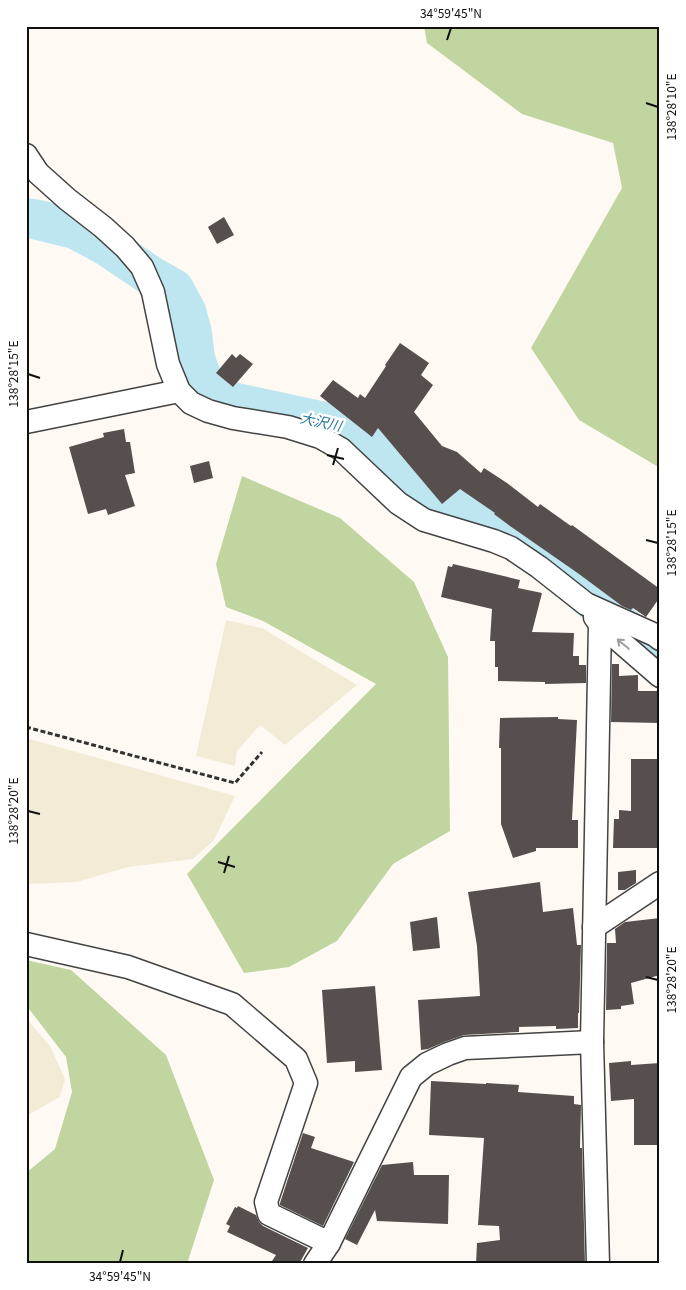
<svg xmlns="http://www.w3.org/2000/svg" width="686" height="1290" viewBox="0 0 686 1290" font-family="Georgia,'Noto Sans JP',serif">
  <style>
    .farmland { fill: #f2ebd5 }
    .forest { fill: #c0d5a0 }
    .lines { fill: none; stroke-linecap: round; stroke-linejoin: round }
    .river { stroke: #bde6f1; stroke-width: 40 }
    .building { fill: #574f4d }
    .minor-casing { stroke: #434343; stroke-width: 25 }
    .path { stroke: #323232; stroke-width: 3; stroke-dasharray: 5 2.5; stroke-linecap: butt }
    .minor { stroke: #fff; stroke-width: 22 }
    .oneway { stroke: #9f9f9f }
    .ticks { fill: none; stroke: #101010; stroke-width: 2 }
    .labels { text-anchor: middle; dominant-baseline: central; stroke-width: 5; stroke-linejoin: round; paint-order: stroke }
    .water-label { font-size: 14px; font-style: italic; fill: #247797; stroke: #fff }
    .neatline { fill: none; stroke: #101010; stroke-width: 2 }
    .ticks-label { font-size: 12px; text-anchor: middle; fill: #101010 }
  </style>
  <rect width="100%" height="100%" fill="#fefaf3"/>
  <g class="farmland">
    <path d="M226,620L262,628L357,685L285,745L260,725L237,751L235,766L196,756Z"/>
    <path d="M26,738L235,796L214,840L193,859L128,867L77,882L26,884Z"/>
    <path d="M26,1018L50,1046L65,1079L60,1097L28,1115L26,1117Z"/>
  </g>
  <g class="forest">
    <path d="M424,26H660V468L579,420L531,348L622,188L613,143L522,114L427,43Z"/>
    <path d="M242,476L340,518L414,582L448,657L450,831L393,864L337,941L289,967L244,973L187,874L376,684L263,621L226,607L216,564Z"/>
    <path d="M26,960L71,970L166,1055L214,1180L187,1264H26V1173L55,1149L72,1092L66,1057L26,1005Z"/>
  </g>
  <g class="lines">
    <path class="river" d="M26,218L34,219L75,229L105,245L151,276L174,289L186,311L192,333L195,359L206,389L232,402L348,427L370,440L401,481L428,500L452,508L479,515L503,526L531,548L660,658"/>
  </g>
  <g class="building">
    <path d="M224,217L234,235L217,244L208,227Z"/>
    <path d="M400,343L429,363L421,375L433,385L414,412L442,446L457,452L481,473L484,468L507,483L538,507L540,504L571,526L572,525L660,589V597L646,617L633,608L631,610L622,606L579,574L510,526L494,514L495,513L460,489L442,504L378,428L372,437L320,396L333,380L358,398L360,394L365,398L386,366L385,365Z"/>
    <path d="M232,354L236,358L240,354L253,364L233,387L216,373Z"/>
    <path d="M124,429L126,442H130L135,473L125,475L135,506L108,515L106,509L88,514L69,447L104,437L103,433Z"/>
    <path d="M209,461L213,478L194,483L190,466Z"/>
    <path d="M453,564L520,580L518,588L542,593L532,632L574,633L573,656H579V665H586V683L545,684V682L498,681V667H495V641H490L492,609L441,597L448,566L452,567Z"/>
    <path d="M612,664H619V676L638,675V691H660V723L611,722Z"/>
    <path d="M558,717V719L577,720L572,820H578V848H536V851L513,858L501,824V748H499L500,718Z"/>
    <path d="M631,759H660V848H613L614,819H619V810L631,811Z"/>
    <path d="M636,870V883L625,890H618V872Z"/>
    <path d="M540,882L543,912L573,908L577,945H581L579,1013H578V1028L556,1029V1026L519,1027V1032L464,1035L444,1042L428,1049L421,1050L418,1000L480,996L477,946L468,892Z"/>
    <path d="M437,917L440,948L413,951L410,922Z"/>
    <path d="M660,918V975L631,983L634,1004L621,1006V1009L606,1010L607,943H616L615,929L625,922Z"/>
    <path d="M375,986L382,1070L355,1072V1061L327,1063L322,990Z"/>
    <path d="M631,1061V1065L660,1063V1145H634V1099L611,1101L609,1063Z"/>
    <path d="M431,1081L486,1084V1083L519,1085L518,1092L574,1096V1104L581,1105L580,1148H582L585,1264H476L477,1243L500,1240L499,1226L478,1225L484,1138L429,1135Z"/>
    <path d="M303,1133L315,1137L311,1148L354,1162L323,1226L280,1205V1203Z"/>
    <path d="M413,1162L414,1175H449L448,1224L377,1221L375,1210L357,1245L345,1239L382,1165Z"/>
    <path d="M238,1206L256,1215L259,1222L263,1226L308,1248L299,1264H270L276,1255L227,1232L230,1226L226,1224L235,1207L237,1208Z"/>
  </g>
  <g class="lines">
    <g class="minor-casing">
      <g id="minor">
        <path d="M26,155L38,173L67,199L103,227L125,247L142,267L153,292L168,364L179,391L191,403L208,411L233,418L288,427L320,437L341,449L398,503L424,520L494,541L511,548L539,567L586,604L655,635L660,639"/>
        <path d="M26,422L179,391"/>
        <path d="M595,617L600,624L660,676"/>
        <path d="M594,927L660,883"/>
        <path d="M26,944L128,967L232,1004L296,1059L306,1083L266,1202L269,1214L329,1243"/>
        <path d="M315,1264L329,1243L411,1077L427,1064L448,1054L465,1048L592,1042"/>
        <path d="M598,1264L592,1042L600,624"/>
      </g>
    </g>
    <path class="path" d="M26,727L235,783L262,752"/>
    <use href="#minor" class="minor"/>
  </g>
  <defs><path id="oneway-shaft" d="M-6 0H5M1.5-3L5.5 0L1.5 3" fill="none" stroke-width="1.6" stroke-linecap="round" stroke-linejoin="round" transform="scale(1.25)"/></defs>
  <use class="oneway" href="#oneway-shaft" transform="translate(623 644) rotate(-140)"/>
  <path class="ticks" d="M447,40L451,28M646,103L658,107M28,374L40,378M327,455L344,459M333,465L338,448M646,540L658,543M28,811L40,814M218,862L235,867M224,873L229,856M646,977L658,980M120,1262L123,1250"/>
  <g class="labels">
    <g class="water-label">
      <text transform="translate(321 421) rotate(12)">大沢川</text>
    </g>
  </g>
  <rect width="686" height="1290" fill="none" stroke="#ffffff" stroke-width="55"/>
  <rect x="28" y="28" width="630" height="1234" class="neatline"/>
  <g class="ticks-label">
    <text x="451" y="18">34°59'45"N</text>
    <text transform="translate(672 107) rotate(-90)" y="4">138°28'10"E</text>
    <text transform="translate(14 374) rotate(-90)" y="4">138°28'15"E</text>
    <text transform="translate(672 543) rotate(-90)" y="4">138°28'15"E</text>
    <text transform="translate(14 811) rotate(-90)" y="4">138°28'20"E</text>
    <text transform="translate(672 980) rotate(-90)" y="4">138°28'20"E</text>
    <text x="120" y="1281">34°59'45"N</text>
  </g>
</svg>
